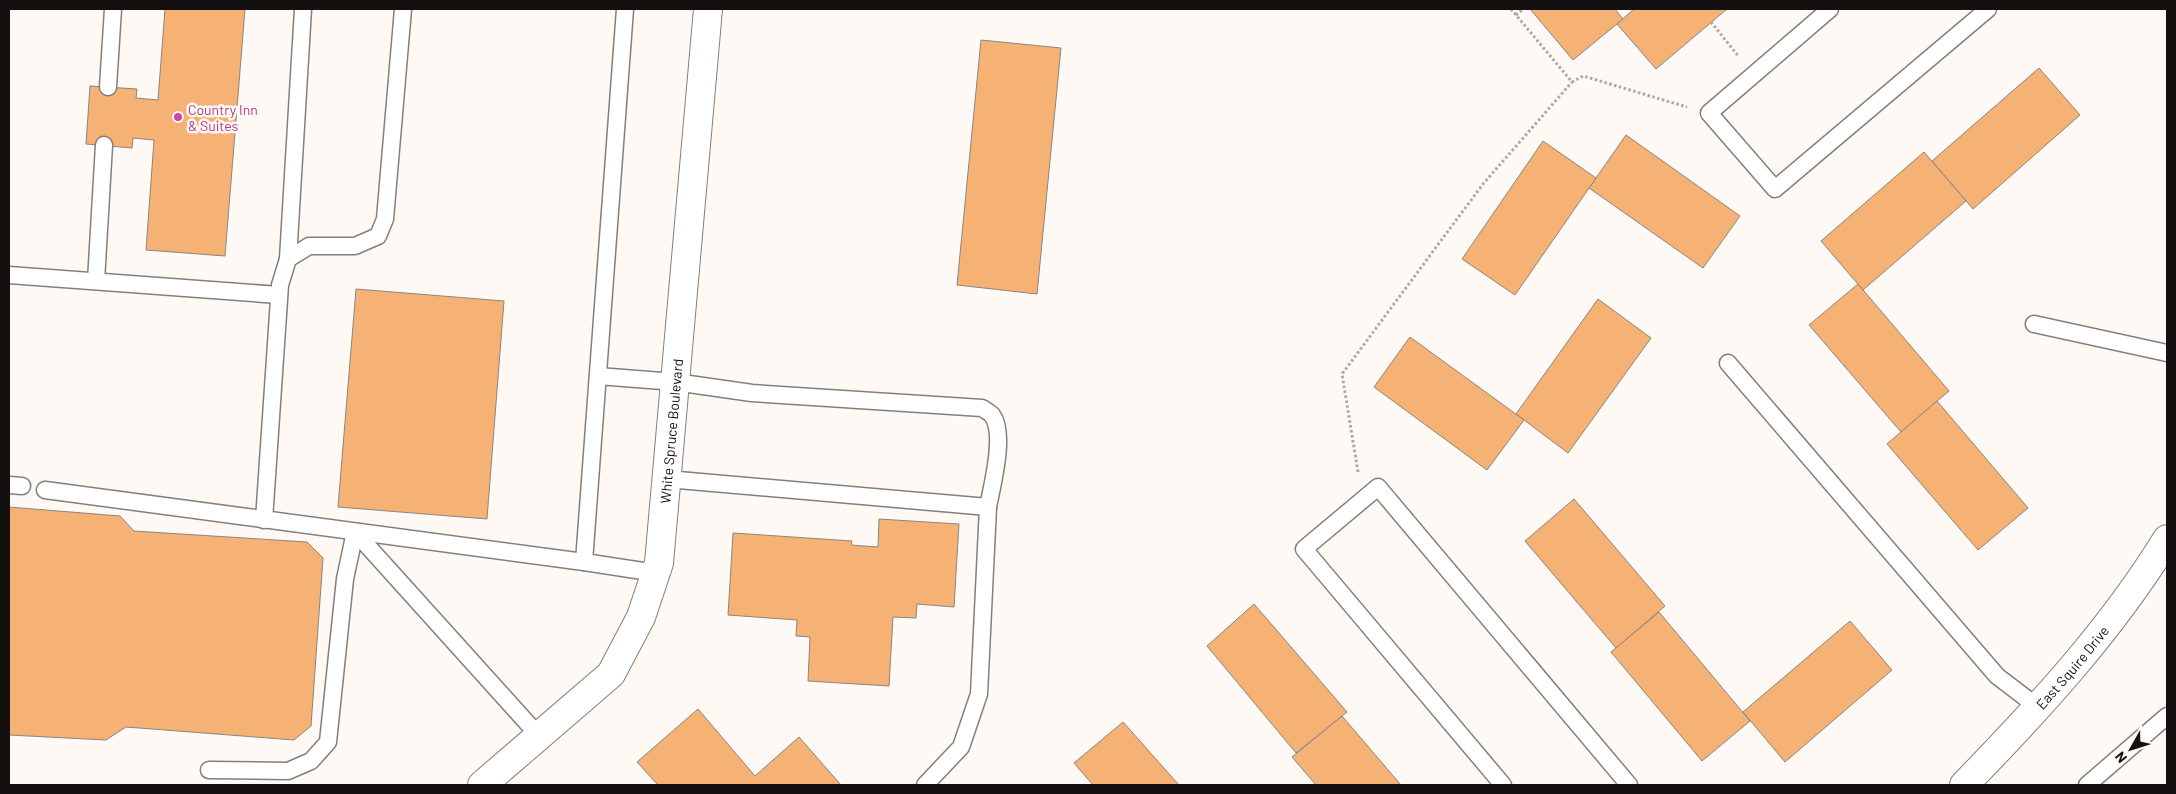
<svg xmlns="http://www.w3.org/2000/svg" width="2176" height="794" viewBox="0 0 2176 794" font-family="Barlow,sans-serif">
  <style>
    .building { fill: #f6b174; stroke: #8b857f }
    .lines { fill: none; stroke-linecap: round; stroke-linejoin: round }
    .service-casing { stroke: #857f7a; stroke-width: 19 }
    .minor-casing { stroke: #857f7a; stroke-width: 30 }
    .path { stroke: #ada8a5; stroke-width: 3; stroke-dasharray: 2.5 2.5; stroke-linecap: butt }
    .service { stroke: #fff; stroke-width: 16 }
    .minor { stroke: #fff; stroke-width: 28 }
    .hotel-dot { fill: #d1479c; stroke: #fef9f4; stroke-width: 2 }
    .labels { text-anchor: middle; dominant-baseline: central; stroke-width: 5; stroke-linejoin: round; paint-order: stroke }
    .hotel-label { font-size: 14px; fill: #b23c85; stroke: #fef9f4; text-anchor: start }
    .street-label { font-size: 14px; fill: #13100f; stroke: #fef9f4 }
  </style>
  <rect width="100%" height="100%" fill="#fef9f4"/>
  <g class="building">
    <path d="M165,9H245L225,256L146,250L154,140L133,138L132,148L86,144L90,86L137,89L136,98L158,100Z"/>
    <path d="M1530,9H1615L1623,19L1573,60Z"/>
    <path d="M1634,9H1727L1656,69L1617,24Z"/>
    <path d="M981,40L1061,48L1037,294L957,285Z"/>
    <path d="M2039,68L2080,115L1973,209L1932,161Z"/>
    <path d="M1626,135L1740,216L1703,268L1589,188Z"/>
    <path d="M1543,141L1596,178L1515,295L1462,259Z"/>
    <path d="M1924,152L1966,201L1863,290L1821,241Z"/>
    <path d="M1858,284L1949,391L1901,432L1809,325Z"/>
    <path d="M356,289L504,301L487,519L338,507Z"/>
    <path d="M1598,299L1651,338L1568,453L1516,414Z"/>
    <path d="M1410,337L1524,420L1487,470L1374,387Z"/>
    <path d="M1937,401L2028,508L1978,550L1887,444Z"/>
    <path d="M1574,499L1665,606L1616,648L1525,541Z"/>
    <path d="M9,507L120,516L134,531L307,542L323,558L311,726L294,740L126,727L106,740L9,735Z"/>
    <path d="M879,519L959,524L954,607L917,604L916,618L893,617L889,686L808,681L810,637L796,636L797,620L728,615L733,533L852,541L851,545L878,547Z"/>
    <path d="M1254,604L1347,712L1296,753L1207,646Z"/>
    <path d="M1659,612L1750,721L1702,761L1611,652Z"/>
    <path d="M1850,621L1892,670L1785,762L1743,712Z"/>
    <path d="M698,709L755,776L799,737L841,785H658L637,762Z"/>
    <path d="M1342,716L1401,785H1316L1292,757Z"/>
    <path d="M1123,722L1179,785H1093L1074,763Z"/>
  </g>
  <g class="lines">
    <g class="service-casing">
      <g id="service">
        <path d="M625,9L584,562L656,573"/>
        <path d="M1830,9L1709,113L1775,189L1988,9"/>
        <path d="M108,87L113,9"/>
        <path d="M288,259L303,9"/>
        <path d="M9,275L279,295"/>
        <path d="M96,281L104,145"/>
        <path d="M2034,324L2167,353"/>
        <path d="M1728,363L1997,676L2039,708"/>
        <path d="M598,376L675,382L752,393L982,408C985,410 990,413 992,415C1006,433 992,486 988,507"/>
        <path d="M667,479L988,507L979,694L961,747L925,785"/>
        <path d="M9,485L22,486"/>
        <path d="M45,490L584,562"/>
        <path d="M264,520L280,285L288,259L309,246H355L378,236L385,219L403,9"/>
        <path d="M209,770L288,771L311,761L328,742L345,579L355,532L539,736"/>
        <path d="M1503,785L1304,549L1378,487L1629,785"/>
        <path d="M2087,785L2167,716"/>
      </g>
    </g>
    <g class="minor-casing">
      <g id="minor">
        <path id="s1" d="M482,785L611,674L641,617L659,563L708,9"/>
        <path id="s2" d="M1964,785C2038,709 2111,630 2167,539"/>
      </g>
    </g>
    <g class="path">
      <path d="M1511,9L1572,82L1583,76L1687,107"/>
      <path d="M1516,15L1523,9"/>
      <path d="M1711,22L1739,57"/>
      <path d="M1358,472L1342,374L1483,184L1572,82"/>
    </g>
    <use href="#service" class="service"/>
    <use href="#minor" class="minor"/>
  </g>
  <circle class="hotel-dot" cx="178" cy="117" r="5"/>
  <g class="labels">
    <g class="hotel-label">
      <text x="188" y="109">Country Inn<tspan x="188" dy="16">&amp; Suites</tspan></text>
    </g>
    <g class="street-label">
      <text stroke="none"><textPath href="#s1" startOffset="424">White Spruce Boulevard</textPath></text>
      <text stroke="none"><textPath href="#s2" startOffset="160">East Squire Drive</textPath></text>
    </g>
  </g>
  <rect width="2176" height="794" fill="none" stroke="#13100f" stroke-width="20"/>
  <g transform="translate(2131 749) rotate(231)" stroke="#fef9f4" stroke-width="4" paint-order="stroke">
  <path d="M0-4L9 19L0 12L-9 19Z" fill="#13100f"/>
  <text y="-8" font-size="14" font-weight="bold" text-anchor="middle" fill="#13100f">N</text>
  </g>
</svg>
